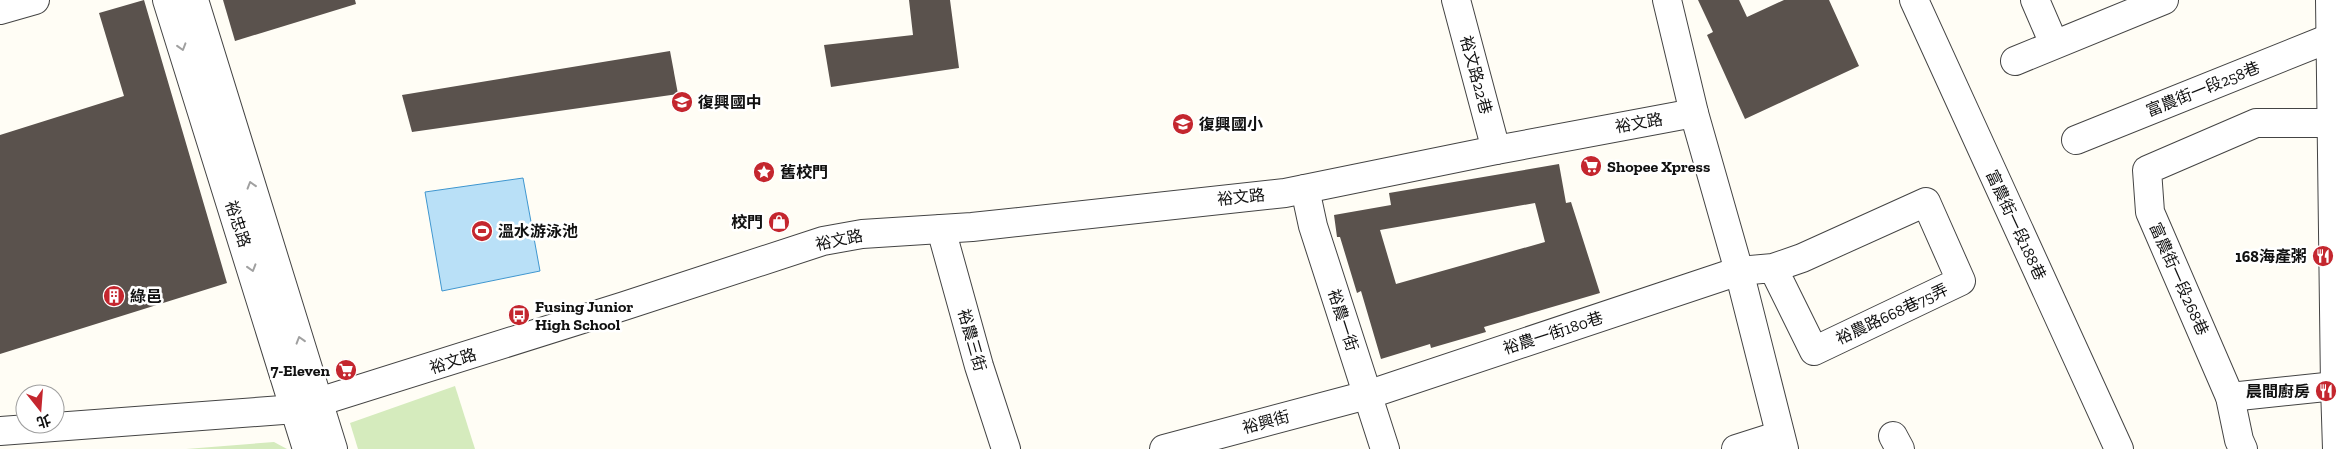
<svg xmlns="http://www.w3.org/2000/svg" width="2343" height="449" viewBox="0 0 2343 449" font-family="'Zilla Slab','Noto Sans TC',serif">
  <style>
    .green { fill: #d5ebbd }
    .water { fill: #b9e0f7; stroke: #3f96cf }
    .building { fill: #5a524d; fill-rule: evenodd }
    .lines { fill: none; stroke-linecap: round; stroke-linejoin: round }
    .minor-casing { stroke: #444; stroke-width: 30 }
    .minor { stroke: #fff; stroke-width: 28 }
    .oneway { stroke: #a0a0a0 }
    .labels { text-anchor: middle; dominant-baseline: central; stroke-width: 5; stroke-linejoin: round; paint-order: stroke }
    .street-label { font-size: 16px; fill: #111; stroke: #fff }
    .poi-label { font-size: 16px; font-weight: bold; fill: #111; stroke: #fff; text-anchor: start }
  </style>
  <rect width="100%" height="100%" fill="#fffdf5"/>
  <g class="green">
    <path d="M455,386L475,449H358L350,423Z"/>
    <path d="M274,442L287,449H186Z"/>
  </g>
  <path class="water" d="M523,178L540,271L442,291L425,192Z"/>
  <g class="building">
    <path d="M144,0L227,283L0,354V135L124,96L99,13Z"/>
    <path d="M223,0H355L356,4L235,41Z"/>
    <path d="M909,0H950L959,68L831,87L824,45L913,35Z"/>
    <path d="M1698,0H1739L1747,17L1784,0H1829L1859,66L1745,119L1707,35L1713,32Z"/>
    <path d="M670,51L678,94L412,132L402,95Z"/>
    <path d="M1559,164L1566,203L1571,202L1600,293L1484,327L1486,332L1431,348L1430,344L1381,359L1361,291L1357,293L1340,237H1337L1334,215L1391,205L1389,193ZM1535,203L1545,242L1396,284L1380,230Z"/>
  </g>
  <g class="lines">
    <g class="minor-casing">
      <g id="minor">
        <path d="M167,0L307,449"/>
        <path d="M194,0L333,449"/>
        <path d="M1456,0L1496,150"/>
        <path d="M1667,0L1694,113L1739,271L1784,449"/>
        <path d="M1914,0L2119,449"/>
        <path d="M2035,0L2054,44"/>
        <path d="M2330,0L2335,386L2337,449"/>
        <path d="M0,10L35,0"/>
        <path d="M2015,61L2164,0"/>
        <path d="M2076,140L2330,38"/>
        <path d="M1305,189L1313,226L1385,449"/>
        <path d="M941,229L979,366L1006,449"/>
        <path d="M2230,397L2335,386"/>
        <path d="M0,431L296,409L624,306L823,241L862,234L972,227L1285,193L1496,150L1694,113"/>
        <path d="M1893,436L1900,449"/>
        <path d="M1164,449L1367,395L1739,271L1773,268L1802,258L1926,202L1961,281L1814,351L1773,268"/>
        <path d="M1736,449L1780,435"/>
        <path d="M2243,449L2239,440L2230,397L2150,212L2147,170L2256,123H2331"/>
      </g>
    </g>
    <use href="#minor" class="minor"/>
  </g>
  <defs><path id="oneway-chevron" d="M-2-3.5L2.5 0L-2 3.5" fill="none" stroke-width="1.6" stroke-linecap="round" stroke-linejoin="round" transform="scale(1.25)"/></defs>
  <g class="oneway">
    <use href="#oneway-chevron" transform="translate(182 47) rotate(73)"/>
    <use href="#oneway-chevron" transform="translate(251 185) rotate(-107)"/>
    <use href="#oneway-chevron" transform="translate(252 268) rotate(73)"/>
    <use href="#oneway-chevron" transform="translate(300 340) rotate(-107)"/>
  </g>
  <defs>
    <g id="school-disc" transform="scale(1.125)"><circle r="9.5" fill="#c4262e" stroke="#fff"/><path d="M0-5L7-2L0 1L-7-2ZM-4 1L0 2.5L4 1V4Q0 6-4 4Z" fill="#fff"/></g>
    <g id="supermarket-disc" transform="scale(1.125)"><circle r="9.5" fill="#c4262e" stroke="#fff"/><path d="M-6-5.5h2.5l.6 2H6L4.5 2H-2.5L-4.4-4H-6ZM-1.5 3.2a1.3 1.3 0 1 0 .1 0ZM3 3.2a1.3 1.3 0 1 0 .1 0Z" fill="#fff"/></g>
    <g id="sight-disc" transform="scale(1.125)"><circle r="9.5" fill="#c4262e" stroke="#fff"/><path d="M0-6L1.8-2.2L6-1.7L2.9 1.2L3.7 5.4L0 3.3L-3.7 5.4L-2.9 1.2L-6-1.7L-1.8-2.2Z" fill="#fff"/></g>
    <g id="shop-disc" transform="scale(1.125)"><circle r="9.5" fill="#c4262e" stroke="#fff"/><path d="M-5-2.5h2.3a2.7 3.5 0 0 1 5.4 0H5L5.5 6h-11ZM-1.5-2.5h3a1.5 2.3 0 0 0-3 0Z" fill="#fff"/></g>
    <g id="stadium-disc" transform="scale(1.125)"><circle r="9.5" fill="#c4262e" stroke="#fff"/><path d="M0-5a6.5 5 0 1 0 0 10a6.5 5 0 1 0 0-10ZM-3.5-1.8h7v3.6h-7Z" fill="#fff"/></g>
    <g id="restaurant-disc" transform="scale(1.125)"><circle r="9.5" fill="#c4262e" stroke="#fff"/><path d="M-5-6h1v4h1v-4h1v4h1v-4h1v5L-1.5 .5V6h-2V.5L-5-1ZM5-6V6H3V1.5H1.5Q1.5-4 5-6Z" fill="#fff"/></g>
    <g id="building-disc" transform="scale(1.125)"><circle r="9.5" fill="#c4262e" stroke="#fff"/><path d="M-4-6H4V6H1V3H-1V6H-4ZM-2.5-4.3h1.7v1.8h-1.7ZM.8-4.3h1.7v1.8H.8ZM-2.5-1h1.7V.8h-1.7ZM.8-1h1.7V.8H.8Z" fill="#fff"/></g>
    <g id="bus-disc" transform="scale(1.125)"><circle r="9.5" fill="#c4262e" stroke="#fff"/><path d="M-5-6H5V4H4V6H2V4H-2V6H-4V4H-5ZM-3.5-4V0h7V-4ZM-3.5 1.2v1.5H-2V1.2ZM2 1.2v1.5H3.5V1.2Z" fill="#fff"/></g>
  </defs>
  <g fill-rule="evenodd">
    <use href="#school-disc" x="682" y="102"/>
    <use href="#school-disc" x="1183" y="124"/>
    <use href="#supermarket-disc" x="1591" y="166"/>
    <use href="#sight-disc" x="764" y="172"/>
    <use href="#shop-disc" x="779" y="222"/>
    <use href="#stadium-disc" x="482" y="231"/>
    <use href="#restaurant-disc" x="2323" y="256"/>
    <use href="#building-disc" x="114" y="296"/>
    <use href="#bus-disc" x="519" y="315"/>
    <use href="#supermarket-disc" x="346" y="370"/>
    <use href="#restaurant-disc" x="2326" y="391"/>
  </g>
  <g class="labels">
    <g class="street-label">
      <text transform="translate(1476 75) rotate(75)">裕文路22巷</text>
      <text transform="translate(2203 89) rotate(-22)">富農街一段258巷</text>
      <text transform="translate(1639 123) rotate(-10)">裕文路</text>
      <text transform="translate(1241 197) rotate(-6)">裕文路</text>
      <text transform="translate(238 224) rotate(72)">裕忠路</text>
      <text transform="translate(2016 225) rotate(65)">富農街一段188巷</text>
      <text transform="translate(839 240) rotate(-12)">裕文路</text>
      <text transform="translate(2179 279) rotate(66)">富農街一段268巷</text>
      <text transform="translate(1892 314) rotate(-25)">裕農路668巷75弄</text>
      <text transform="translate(1343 320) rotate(72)">裕農一街</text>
      <text transform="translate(1553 333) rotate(-18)">裕農一街180巷</text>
      <text transform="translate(972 340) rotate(74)">裕農三街</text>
      <text transform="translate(453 361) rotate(-18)">裕文路</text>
      <text transform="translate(1266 422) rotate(-15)">裕興街</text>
    </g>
    <g class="poi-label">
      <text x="698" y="102">復興國中</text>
      <text x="1199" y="124">復興國小</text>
      <text x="1607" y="166">Shopee Xpress</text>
      <text x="780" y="172">舊校門</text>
      <text x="763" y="222" text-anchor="end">校門</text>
      <text x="498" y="231">溫水游泳池</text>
      <text x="2307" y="256" text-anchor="end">168海產粥</text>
      <text x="130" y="296">綠邑</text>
      <text x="535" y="306">Fusing Junior<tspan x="535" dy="18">High School</tspan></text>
      <text x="330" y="370" text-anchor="end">7-Eleven</text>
      <text x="2310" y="391" text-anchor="end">晨間廚房</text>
    </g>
  </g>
  <g transform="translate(40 409) rotate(163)"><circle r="24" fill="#ffffff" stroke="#a0a0a0"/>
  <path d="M0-4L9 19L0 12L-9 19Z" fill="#c4262e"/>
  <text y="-8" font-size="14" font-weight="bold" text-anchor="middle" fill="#111111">北</text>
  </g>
</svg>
